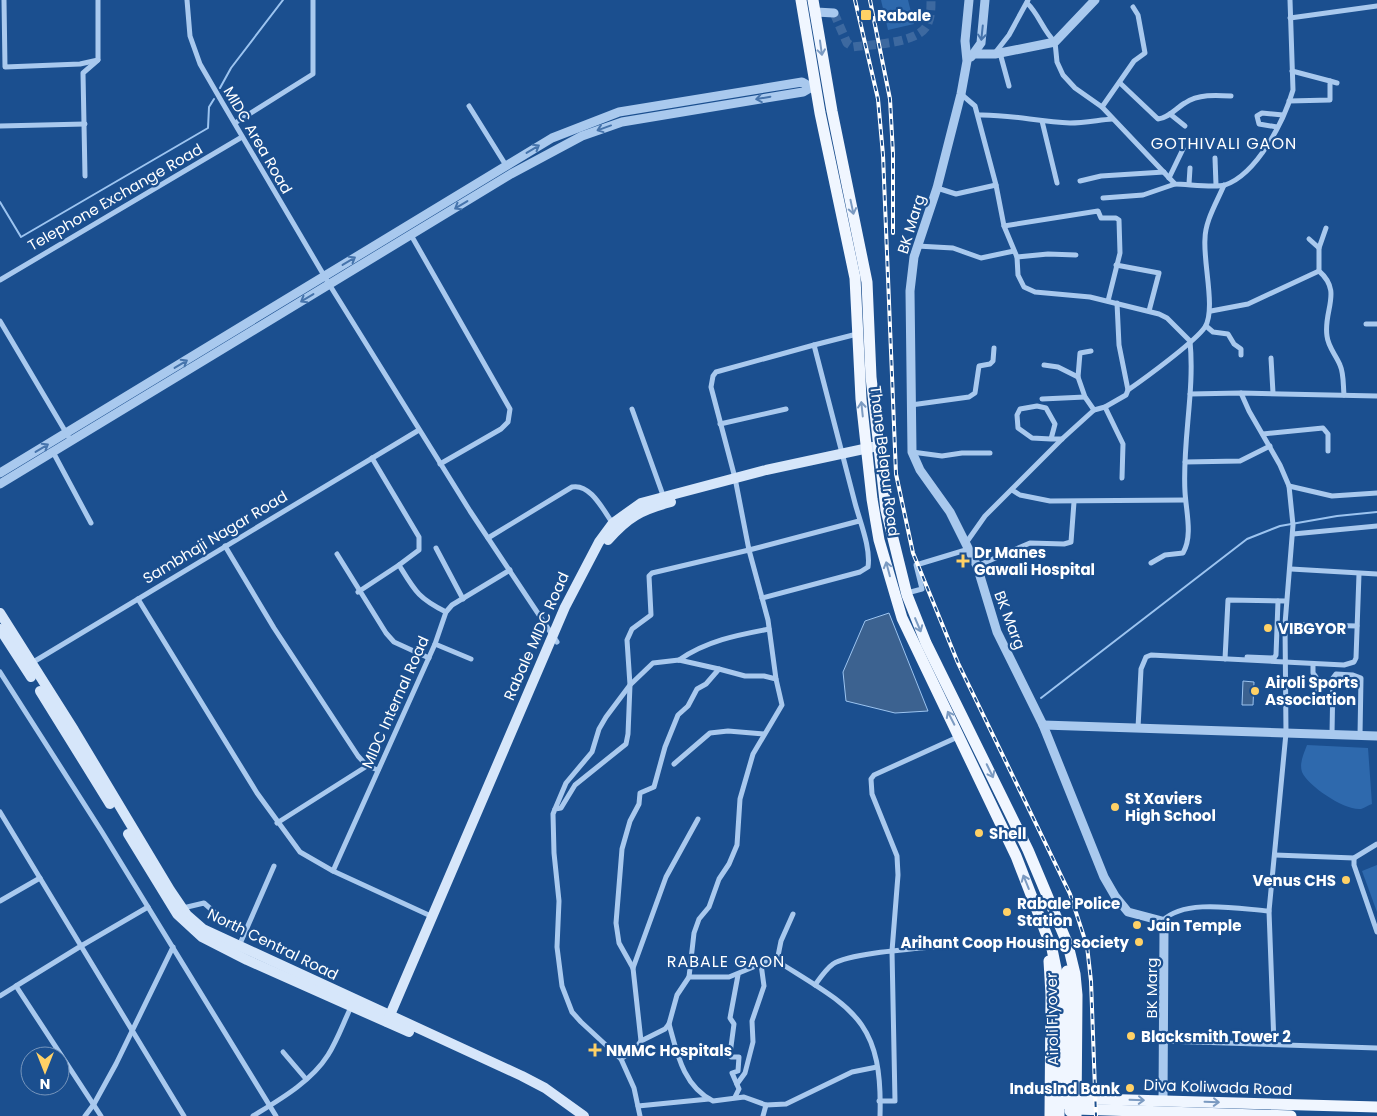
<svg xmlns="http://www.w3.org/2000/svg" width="1377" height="1116" viewBox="0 0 1377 1116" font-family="Poppins,sans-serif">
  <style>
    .green { fill: #2e69ad }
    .water { fill: #3c6290; stroke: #9cc4f0 }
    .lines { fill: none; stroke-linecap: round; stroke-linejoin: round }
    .stream { stroke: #9cc4f0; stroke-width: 2 }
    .tertiary-tunnel { stroke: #3d69a0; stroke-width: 9; stroke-dasharray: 9 4.5; stroke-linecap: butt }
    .minor { stroke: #a9c9ee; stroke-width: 5 }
    .tertiary { stroke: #a9c9ee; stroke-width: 9 }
    .secondary { stroke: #d6e6fa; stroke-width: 10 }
    .primary { stroke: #f0f6ff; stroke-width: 11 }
    .rail-casing { stroke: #fff; stroke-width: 4 }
    .rail { stroke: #1b4f8f; stroke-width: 2; stroke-dasharray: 5.5; stroke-linecap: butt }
    .oneway { stroke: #4674ac }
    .oneway2 { stroke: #7b9ac1 }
    .poi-dot { fill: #ffd166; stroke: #1b4f8f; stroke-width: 2 }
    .labels { text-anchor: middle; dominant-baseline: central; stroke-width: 4.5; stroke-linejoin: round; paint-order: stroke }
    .poi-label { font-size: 15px; font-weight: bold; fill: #fff; stroke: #1b4f8f; text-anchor: start }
    .street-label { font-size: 15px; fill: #fff; stroke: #1b4f8f }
    .neighbourhood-label { font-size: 16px; letter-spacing: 1px; fill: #fff; stroke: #1b4f8f }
  </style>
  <rect width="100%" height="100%" fill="#1b4f8f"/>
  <g class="green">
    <path d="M881,0H908L914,24L888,30Z"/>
    <path d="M1307,745L1368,748L1372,804C1369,805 1364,808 1361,809C1345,811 1308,786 1302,772C1299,763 1304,753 1307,745Z"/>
    <path d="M1377,865V912L1362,871Z"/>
  </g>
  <g class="water">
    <path d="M889,613L928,711L895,713L846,701L843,672L865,621Z"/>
    <path d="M1243,681L1254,682L1253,705H1242Z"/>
  </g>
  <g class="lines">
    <g class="stream">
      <path d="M220,88L231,68L283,0"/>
      <path d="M0,202L21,237L208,128L209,107L214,99"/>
      <path d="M1041,698L1247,539L1280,526L1337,516L1377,512"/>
    </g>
    <path class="tertiary-tunnel" d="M834,13L847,43L853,47C872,44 921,44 928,23C931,16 931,8 931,0"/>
    <g class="minor">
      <path d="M4,0L5,67L80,64L98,60V0"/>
      <path d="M187,0L190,36L200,64L222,102L329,284L470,511L557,642"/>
      <path d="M1027,3C1039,14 1043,31 1055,42L1057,62L1063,75L1075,88L1102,107L1175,184C1187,184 1214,188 1225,185C1257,174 1284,121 1293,90L1290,0"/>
      <path d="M1290,18L1377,6"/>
      <path d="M995,53L1009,35L1028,0"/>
      <path d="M1000,53L1009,86"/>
      <path d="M1330,81L1337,83"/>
      <path d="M1120,83L1158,119C1169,118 1176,108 1185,103C1198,94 1216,95 1231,96"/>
      <path d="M961,94L975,106L996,185L1004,226L1017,257L1018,275L1024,287L1035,292L1090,297L1159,314L1167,318L1190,341C1195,392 1182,442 1185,492C1186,511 1193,536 1183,553L1165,555L1151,563"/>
      <path d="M1289,101L1330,100V81L1292,71"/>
      <path d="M469,106L507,167"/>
      <path d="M1102,107L1134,61L1145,53L1138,15L1133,7"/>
      <path d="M1170,114L1185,126"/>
      <path d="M978,115C1009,114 1039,122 1070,123C1084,123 1099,120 1112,119"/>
      <path d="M1042,121L1057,183"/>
      <path d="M235,123L313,74V0"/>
      <path d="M0,126L85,124"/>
      <path d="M1277,127L1259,124L1257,116L1262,113L1283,115"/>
      <path d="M1215,158L1216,185"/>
      <path d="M85,176L83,73L98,60"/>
      <path d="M1169,178L1183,149"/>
      <path d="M1080,181L1101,176L1164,172"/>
      <path d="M1189,184L1190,168"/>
      <path d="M937,188L956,194L996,185"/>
      <path d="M1103,198L1143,195L1175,184"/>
      <path d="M1004,226L1098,211L1101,218H1116L1119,220L1120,253L1108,301"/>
      <path d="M1326,228L1319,248V271C1343,292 1323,310 1327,336C1328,347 1336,355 1340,365C1344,374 1343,385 1344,395"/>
      <path d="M411,235L510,409L508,422L501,429L440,464"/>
      <path d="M1309,239L1319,248"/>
      <path d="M917,246L953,248L981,258L1014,251"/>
      <path d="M1017,257L1048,254L1076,255"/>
      <path d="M1116,265L1159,273L1149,311"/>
      <path d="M0,280L242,137"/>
      <path d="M1211,311L1248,304L1319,271"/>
      <path d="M0,321L71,441"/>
      <path d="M1366,324H1377"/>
      <path d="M1206,326L1213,332L1228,334L1234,344L1241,349V355"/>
      <path d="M814,345L857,334"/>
      <path d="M1271,358L1273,393"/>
      <path d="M1044,365L1058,367L1078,377L1085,397L1094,410"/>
      <path d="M1078,377L1080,353L1091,351"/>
      <path d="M1128,390C1144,379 1196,341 1205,327C1216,310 1203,262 1205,239C1205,221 1217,202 1224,185"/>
      <path d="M1241,393L1249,411L1280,465L1289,486L1293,525L1285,624L1286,733L1269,911L1274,1044"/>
      <path d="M1190,394L1241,393L1377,396"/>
      <path d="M1042,399L1085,397"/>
      <path d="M911,405L969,397L975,393L979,366L990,364L993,361L994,348"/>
      <path d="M1105,407L1123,444L1122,478"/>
      <path d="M632,409L664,498"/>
      <path d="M720,424L786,409"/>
      <path d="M1263,434L1323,428L1328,434V451"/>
      <path d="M1051,439L1032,438L1018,428L1017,415L1020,409L1037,406L1046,408L1055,424L1051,439H1062"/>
      <path d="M53,452L91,523"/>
      <path d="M912,452L942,456L962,453H990"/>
      <path d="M372,458L419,537V550L399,565C415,591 418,598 446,612"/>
      <path d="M1185,462L1240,461L1270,446"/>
      <path d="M1289,486L1332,496L1377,493"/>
      <path d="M1012,490L1020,495L1050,501L1185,500"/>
      <path d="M1293,534L1377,526"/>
      <path d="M488,538L572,487C591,483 604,512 614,525"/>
      <path d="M966,543L985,516L1062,439L1094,410L1105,407L1126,395L1128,390L1119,345L1117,303"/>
      <path d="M225,546L274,628L358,756L367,766L378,770"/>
      <path d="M436,548L463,599"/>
      <path d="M337,554L386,633L394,642L429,658"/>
      <path d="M977,566L1030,543L1064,544L1071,542L1074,502"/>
      <path d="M1291,569L1377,574"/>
      <path d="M358,592L399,565"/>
      <path d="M907,593L922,589L916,565L969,549"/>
      <path d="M762,598L860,572L868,567C871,548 860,522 855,503C841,451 828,398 814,345L716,372L713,376L711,387L735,478L749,550L859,521"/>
      <path d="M138,599L257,793L300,852L333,871L433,917"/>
      <path d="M1285,624L1357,626"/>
      <path d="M435,644L471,659"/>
      <path d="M1247,657L1274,658L1276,655L1278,601"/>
      <path d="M1225,659L1228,600L1286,601"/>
      <path d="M679,660C706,641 737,635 769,629"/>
      <path d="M30,664L419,430"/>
      <path d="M0,672L102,832L276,1116"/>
      <path d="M1285,701L1314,702L1316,677L1313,673V664"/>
      <path d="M1138,728L1141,669L1146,657L1151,655L1344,665L1354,662L1356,658L1359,574"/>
      <path d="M1332,734L1333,678L1336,674L1353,675L1361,678L1360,735"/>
      <path d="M674,764L710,733L728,731L764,734"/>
      <path d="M555,809L566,783L592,752L599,729L606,717L630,685L653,663L679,660L719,669"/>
      <path d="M0,812L81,946L16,986L101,1116"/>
      <path d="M277,823L367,766"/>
      <path d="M1275,855L1354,858L1377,844"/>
      <path d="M1354,858V865L1377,932"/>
      <path d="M333,871L435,644L446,612L452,605L510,570"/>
      <path d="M0,901L40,878"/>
      <path d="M148,907L81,946L184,1116"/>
      <path d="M183,908L204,903L229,925L246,931"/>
      <path d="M1162,921C1185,898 1239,909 1269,911"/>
      <path d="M239,946L274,866"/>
      <path d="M777,961L781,941L793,914"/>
      <path d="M633,968L666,877L698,819"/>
      <path d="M815,985C820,978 826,969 833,964C851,952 929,948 955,945"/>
      <path d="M0,996L16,986"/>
      <path d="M669,1024C677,1053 683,1086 713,1101L744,1097L766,1105L786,1104L852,1072L877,1067"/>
      <path d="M641,1041L633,968L619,943L616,923L622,849L630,821L639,804L640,793L654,787L665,747L678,715L688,706L697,689L706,684L719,669L745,676H764L776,679L782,705L753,754L740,799L737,845L729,864L719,879L709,907L699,919L694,933L689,977"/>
      <path d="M1164,1041L1377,1048"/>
      <path d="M283,1052L306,1079"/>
      <path d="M621,1059L581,1022L572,1012L562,986L557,947L559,901L554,853L553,814L555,809L561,808L575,785L626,744L628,734L630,685L627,640L632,629L651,615L649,576L652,573L749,550L768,620L776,679"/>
      <path d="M737,1084L745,1073L753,1042L752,1021L764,986L761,964"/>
      <path d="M735,1097L739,1089L732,1073L738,1071L739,1057H731L730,1054L734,1024L730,1018L738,975"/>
      <path d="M879,1101H895L892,951L898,875L897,856L872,794L871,779L874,775L960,736"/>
      <path d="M638,1106L709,1099"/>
      <path d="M85,1116L94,1104L116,1064L173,947"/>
      <path d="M253,1116C279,1100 311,1082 328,1055C338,1039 344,1021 352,1005"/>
      <path d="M640,1116L634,1088L621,1059L635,1049L641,1041L665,1029L669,1024L677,995L689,977H729L768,961H777C851,1008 883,1018 880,1116"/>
      <path d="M763,1116L766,1105"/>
    </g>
    <g class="tertiary">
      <path d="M969,0L965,41L967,61L961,94L937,188L914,257L910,291L912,452L920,470L950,512L977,566L997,632L1043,725L1104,877L1115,896L1128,912L1162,921L1164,930L1163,1101"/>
      <path d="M816,12L834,13"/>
      <path d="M975,54H995L1055,42L1095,0"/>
      <path d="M971,57L981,43L985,0"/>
      <path d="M0,473L552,138L619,112L802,82L809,86"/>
      <path d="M0,484L511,174L582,136L622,122L803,92L815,85"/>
      <path d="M1043,725L1377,736"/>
    </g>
    <g class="secondary">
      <path d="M608,540C628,517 641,510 671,502"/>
      <path d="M0,613L74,730L170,890L187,915L203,929L522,1076L545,1088L584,1116"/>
      <path d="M0,629L31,677"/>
      <path d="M40,691L110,804"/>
      <path d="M128,834L177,914L202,937L247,960L409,1032"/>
      <path d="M387,1022L565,607L599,542L613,523L641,503L766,470L873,447"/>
    </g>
    <g class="primary">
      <path d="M801,0L820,113L855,278L861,399L872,499L879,540L902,618L1016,856L1052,949L1059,983V1116"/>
      <path d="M813,0L832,111L867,282L871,377L886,510L907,595L926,643L1028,850L1068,945L1075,974L1077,995L1076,1116"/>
      <path d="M1049,961L1051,995L1050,1116"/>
      <path d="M1067,971L1068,1105"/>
      <path d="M1058,1098L1377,1107"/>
      <path d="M1070,1111L1076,1109L1291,1116"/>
    </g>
    <g class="rail-casing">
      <g id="rail">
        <path d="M855,0L878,99L883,155L896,474L913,553L958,663L1070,894L1087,946L1091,981L1096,1116"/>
        <path d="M870,0L890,99L893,154V233"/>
      </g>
    </g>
    <use href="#rail" class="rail"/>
  </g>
  <defs><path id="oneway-shaft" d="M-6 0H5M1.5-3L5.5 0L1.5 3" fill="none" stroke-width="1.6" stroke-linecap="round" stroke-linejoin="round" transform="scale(1.25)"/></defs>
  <g class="oneway">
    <use href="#oneway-shaft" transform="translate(982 33) rotate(96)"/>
    <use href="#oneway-shaft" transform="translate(763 98) rotate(170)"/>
    <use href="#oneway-shaft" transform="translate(604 128) rotate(160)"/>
    <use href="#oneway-shaft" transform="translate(533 149) rotate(-31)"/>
    <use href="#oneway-shaft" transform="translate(461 205) rotate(149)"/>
    <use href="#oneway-shaft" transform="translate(349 261) rotate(-31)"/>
    <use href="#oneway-shaft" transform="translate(307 298) rotate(149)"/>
    <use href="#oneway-shaft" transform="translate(181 364) rotate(-31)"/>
    <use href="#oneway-shaft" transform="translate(42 448) rotate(-31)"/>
  </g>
  <g class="oneway2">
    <use href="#oneway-shaft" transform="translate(821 48) rotate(82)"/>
    <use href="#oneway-shaft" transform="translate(852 207) rotate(78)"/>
    <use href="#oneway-shaft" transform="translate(862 409) rotate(-96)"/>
    <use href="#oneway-shaft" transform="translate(888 569) rotate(-105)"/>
    <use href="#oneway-shaft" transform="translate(918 625) rotate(67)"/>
    <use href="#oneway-shaft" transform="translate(951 718) rotate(-117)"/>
    <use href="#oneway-shaft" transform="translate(990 771) rotate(64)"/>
    <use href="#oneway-shaft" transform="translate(1026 882) rotate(-112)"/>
    <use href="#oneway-shaft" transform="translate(1137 1100) rotate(2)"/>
    <use href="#oneway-shaft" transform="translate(1212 1102) rotate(2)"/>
  </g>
  <g class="poi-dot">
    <rect x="860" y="9" width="12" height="12" rx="2.5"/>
    <path d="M960.5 553.5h5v5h5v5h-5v5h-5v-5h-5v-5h5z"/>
    <circle cx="1268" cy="628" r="5"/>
    <circle cx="1255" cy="691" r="5"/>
    <circle cx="1115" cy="807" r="5"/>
    <circle cx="979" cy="833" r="5"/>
    <circle cx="1346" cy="880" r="5"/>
    <circle cx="1007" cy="912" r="5"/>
    <circle cx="1137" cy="925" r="5"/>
    <circle cx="1139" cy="942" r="5"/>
    <circle cx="1131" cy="1036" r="5"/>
    <path d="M592.5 1042.5h5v5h5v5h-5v5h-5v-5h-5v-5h5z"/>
    <circle cx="1130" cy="1088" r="5"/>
  </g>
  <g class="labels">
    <g class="poi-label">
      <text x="877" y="15">Rabale</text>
      <text x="974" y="552">Dr Manes<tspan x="974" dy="17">Gawali Hospital</tspan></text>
      <text x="1278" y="628">VIBGYOR</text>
      <text x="1265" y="682">Airoli Sports<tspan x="1265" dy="17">Association</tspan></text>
      <text x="1125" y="798">St Xaviers<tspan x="1125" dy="17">High School</tspan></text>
      <text x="989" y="833">Shell</text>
      <text x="1336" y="880" text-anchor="end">Venus CHS</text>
      <text x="1017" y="903">Rabale Police<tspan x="1017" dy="17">Station</tspan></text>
      <text x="1147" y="925">Jain Temple</text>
      <text x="1129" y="942" text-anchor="end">Arihant Coop Housing society</text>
      <text x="1141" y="1036">Blacksmith Tower 2</text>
      <text x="606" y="1050">NMMC Hospitals</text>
      <text x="1120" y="1088" text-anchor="end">IndusInd Bank</text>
    </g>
    <g class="street-label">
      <text transform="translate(258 140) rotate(60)">MIDC Area Road</text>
      <text transform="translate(115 197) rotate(-30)">Telephone Exchange Road</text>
      <text transform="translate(911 224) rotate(-73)">BK Marg</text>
      <text transform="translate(885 461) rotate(83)">Thane Belapur Road</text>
      <text transform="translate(215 537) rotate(-31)">Sambhaji Nagar Road</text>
      <text transform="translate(1010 620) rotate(69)">BK Marg</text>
      <text transform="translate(536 636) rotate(-66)">Rabale MIDC Road</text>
      <text transform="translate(395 702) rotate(-66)">MIDC Internal Road</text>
      <text transform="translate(273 944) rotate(26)">North Central Road</text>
      <text transform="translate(1151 988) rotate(-90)">BK Marg</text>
      <text transform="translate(1052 1019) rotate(-91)">Airoli Flyover</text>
      <text transform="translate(1218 1087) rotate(2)">Diva Koliwada Road</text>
    </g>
    <g class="neighbourhood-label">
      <text x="1224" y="143">GOTHIVALI GAON</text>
      <text x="726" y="961">RABALE GAON</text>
    </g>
  </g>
  <g transform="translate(45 1071) rotate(180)"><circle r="24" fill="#1b4f8f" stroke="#7695bc"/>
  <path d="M0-4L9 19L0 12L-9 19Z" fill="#ffd166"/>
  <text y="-8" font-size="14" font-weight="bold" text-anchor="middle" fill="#ffffff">N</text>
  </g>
</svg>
